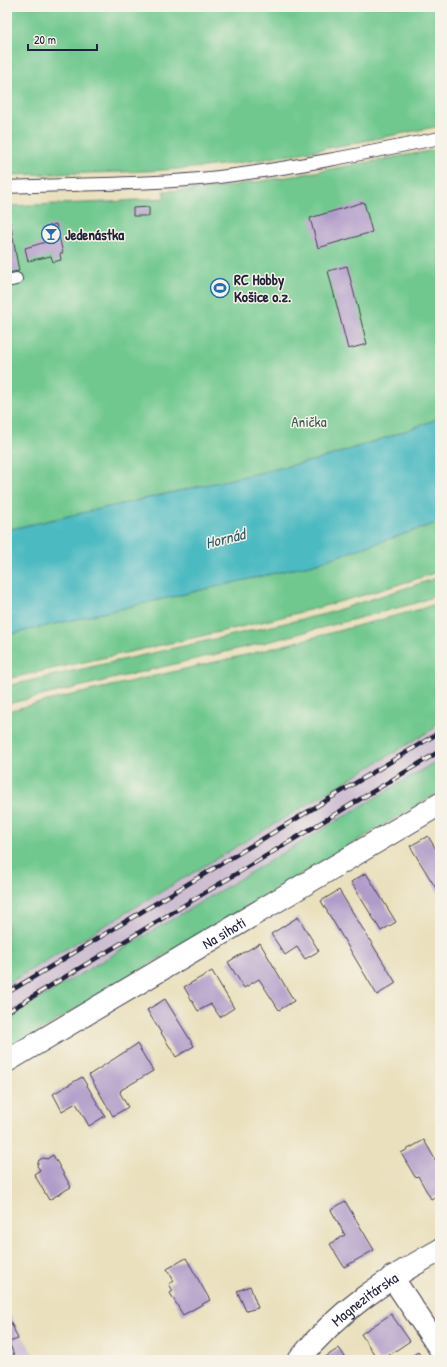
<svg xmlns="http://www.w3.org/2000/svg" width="447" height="1367" viewBox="0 0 447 1367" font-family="'Patrick Hand',sans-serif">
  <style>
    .industrial { fill: #cebed1 }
    .green { fill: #6fc88e; stroke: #487564 }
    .water { fill: #4bbac1; stroke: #366e7e }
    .building { fill: #b19cc9 }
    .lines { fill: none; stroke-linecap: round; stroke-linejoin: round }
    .lane-casing { stroke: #403e4e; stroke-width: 14 }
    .street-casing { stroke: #403e4e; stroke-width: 24 }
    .lane { stroke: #fff; stroke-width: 12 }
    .street { stroke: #fff; stroke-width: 22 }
    .rail-casing { stroke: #22223b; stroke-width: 4.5 }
    .rail { stroke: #f7f3e8; stroke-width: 3; stroke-dasharray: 9; stroke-linecap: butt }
    .labels { text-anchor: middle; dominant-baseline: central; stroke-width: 3; stroke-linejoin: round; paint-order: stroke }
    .poi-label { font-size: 15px; font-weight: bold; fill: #22223b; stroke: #f7f3e8; text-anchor: start }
    .park-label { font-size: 15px; fill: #3d5c58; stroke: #f7f3e8 }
    .street-label { font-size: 15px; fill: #22223b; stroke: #f7f3e8 }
    .water-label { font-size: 16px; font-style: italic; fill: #30576a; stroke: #f7f3e8 }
  </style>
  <rect width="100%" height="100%" fill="#f7f3e8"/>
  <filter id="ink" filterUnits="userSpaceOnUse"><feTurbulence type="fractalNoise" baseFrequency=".025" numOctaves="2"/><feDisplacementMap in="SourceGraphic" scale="8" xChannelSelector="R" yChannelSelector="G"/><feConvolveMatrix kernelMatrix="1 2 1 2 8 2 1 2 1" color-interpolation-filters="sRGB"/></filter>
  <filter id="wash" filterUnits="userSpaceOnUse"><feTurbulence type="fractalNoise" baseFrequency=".012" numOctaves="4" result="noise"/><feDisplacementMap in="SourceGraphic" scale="16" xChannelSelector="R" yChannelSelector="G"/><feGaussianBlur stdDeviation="0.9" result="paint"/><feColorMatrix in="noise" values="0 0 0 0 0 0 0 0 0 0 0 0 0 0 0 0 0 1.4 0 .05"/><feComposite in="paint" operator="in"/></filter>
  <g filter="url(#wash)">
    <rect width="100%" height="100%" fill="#eae0bd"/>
    <g class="industrial">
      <path d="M440,726V759L7,1018V984Z"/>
      <path d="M7,1310L37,1360H7Z"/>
    </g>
    <g class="green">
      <path d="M7,7H440V126C362,141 283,159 204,167C139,173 73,173 7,175Z"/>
      <path d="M440,149V418L391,436L320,459L7,530V206L108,202L165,198L163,191L212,189L287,177Z"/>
      <path d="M440,522V571C299,619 152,646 7,679V635L314,564Z"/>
      <path d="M440,577V594L416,603L271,641L7,704V686L325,614Z"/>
      <path d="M440,602V722L434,726L435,728L7,984V711L55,699L254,653L421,609Z"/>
      <path d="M440,759V792L175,949L7,1051V1018Z"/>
    </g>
    <path class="water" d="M440,418V522L314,564L7,635V530L320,459L391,436Z"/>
    <g id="blocks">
      <g class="building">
        <path d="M364,202L372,232L318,248L310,218Z"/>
        <path d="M149,207V216H133V208Z"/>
        <path d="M7,222H10L19,271L7,273Z"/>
        <path d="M56,224L63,253L60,254L61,260L53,262L51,256L28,261L25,248L46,242L43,228Z"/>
        <path d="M347,266L367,344L348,349L328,271Z"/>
        <path d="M428,836L440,856V895L410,846Z"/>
        <path d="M366,873L396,922L381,931L351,882Z"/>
        <path d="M339,890L396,983L377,995L321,901Z"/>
        <path d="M298,917L319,951L305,959L297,947L285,955L271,934Z"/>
        <path d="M260,943L294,1001L279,1010L259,979L244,988L228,962Z"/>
        <path d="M212,971L234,1008L220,1017L211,1004L198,1011L184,987Z"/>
        <path d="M165,999L194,1046L176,1057L147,1010Z"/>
        <path d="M137,1044L153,1071L121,1090L120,1093L128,1107L113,1116L89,1075Z"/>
        <path d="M82,1077L105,1116L89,1126L76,1103L62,1111L53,1094Z"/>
        <path d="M424,1140L440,1168V1194L431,1199L418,1176L415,1177L401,1153Z"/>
        <path d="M53,1155L71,1187L49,1200L34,1174L40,1170L37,1166L39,1160L43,1158L47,1159Z"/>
        <path d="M345,1201L374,1250L344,1267L330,1244L345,1235L331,1210Z"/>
        <path d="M186,1258L210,1300L183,1315L170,1293L173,1291L169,1284L174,1281L167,1269Z"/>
        <path d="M250,1286L258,1308L246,1311L237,1291Z"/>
        <path d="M7,1313L18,1339L9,1342L16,1360H7Z"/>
        <path d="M391,1314L410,1341L382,1360H378L361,1334Z"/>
        <path d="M339,1348L347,1360H321Z"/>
        <path d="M418,1352L423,1360H406Z"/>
      </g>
    </g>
  </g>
  <g filter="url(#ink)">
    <use href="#blocks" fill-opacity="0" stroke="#403e4e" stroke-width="1"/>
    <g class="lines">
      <g class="lane-casing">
        <g id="lane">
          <path d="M7,187C77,184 149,185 219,177C293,168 367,153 440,138"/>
          <path d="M7,281L16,279"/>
        </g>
      </g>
      <g class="street-casing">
        <g id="street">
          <path id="s1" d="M7,1061L440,804"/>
          <path d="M392,1277L440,1349"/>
          <path id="s2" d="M299,1360C337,1311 387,1279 440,1250"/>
        </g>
      </g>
      <use href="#lane" class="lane"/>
      <use href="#street" class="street"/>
      <g class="rail-casing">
        <g id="rail">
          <path d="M7,993L440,732"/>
          <path d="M7,1012L440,751"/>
        </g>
      </g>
      <use href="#rail" class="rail"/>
    </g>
  </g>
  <defs>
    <g id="bar-ring" transform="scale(1)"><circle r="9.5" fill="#f7f3e8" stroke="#1f6fb2" stroke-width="1.5"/><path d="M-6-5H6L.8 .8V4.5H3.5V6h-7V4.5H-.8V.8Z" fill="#1f6fb2"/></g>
    <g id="stadium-ring" transform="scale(1)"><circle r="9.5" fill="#f7f3e8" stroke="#1f6fb2" stroke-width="1.5"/><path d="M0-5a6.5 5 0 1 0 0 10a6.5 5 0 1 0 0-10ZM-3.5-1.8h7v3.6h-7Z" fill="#1f6fb2"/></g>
  </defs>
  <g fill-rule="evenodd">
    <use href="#bar-ring" x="51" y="234"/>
    <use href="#stadium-ring" x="220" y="288"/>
  </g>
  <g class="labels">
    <g class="poi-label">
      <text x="65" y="234">Jedenástka</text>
      <text x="234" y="279">RC Hobby<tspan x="234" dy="17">Košice o.z.</tspan></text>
    </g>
    <g class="park-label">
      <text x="309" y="421">Anička</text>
    </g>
    <g class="street-label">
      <text stroke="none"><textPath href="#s1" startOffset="252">Na sihoti</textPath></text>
      <text stroke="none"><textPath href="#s2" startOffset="90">Magnezitárska</textPath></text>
    </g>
    <g class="water-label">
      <text transform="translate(225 538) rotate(-14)">Hornád</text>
    </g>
  </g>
  <rect width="447" height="1367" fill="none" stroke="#f7f3e8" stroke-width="24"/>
  <path d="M28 44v6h69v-6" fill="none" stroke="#22223b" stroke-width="2"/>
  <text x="34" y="44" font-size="12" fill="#22223b" stroke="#f7f3e8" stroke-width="3" paint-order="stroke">20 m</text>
</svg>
